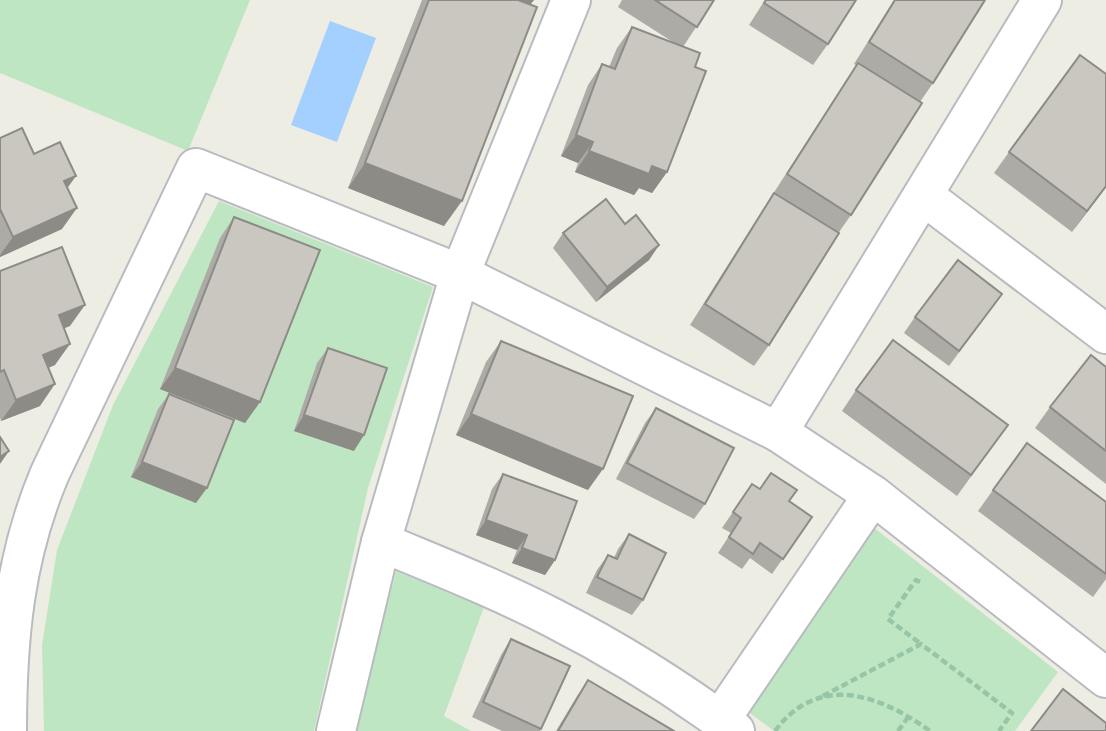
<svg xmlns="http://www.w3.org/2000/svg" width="1106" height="731" viewBox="0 0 1106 731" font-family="'Public Sans',sans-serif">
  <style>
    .green { fill: #bfe6c2 }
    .water { fill: #a3d0ff }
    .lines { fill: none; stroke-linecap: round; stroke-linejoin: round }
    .street-casing { stroke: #b8bbc0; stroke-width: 42 }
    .path { stroke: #97c5a7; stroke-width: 4.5; stroke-dasharray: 7 3.5; stroke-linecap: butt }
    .street { stroke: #fff; stroke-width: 38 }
    .wall { fill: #adaba5 }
    .shaded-wall { fill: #8d8b86 }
    .building { fill: #c9c7c0; stroke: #8d8b86; stroke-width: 2 }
  </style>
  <rect width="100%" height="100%" fill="#eeede3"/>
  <g class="green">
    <path d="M0,0H250L188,151L0,73Z"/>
    <path d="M219,201L433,287L368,488L314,731H44L42,645L57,550L113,405Z"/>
    <path d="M873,527L1058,672L1015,731H774L747,711Z"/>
    <path d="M396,571L484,607L444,716L471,731H355Z"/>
  </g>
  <path class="water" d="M330,21L376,38L337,142L291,125Z"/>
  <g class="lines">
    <g class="street-casing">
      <g id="street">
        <path d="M924,196L1106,334"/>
        <path d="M778,432L1042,0"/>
        <path d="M381,542C438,566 497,589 553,618C616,650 678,689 735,731"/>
        <path d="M720,720L873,495"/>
        <path d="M7,731C7,640 14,558 50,473L196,168L460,274L778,432L873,495L1106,678"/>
        <path d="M336,731L381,542L460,274L571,0"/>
      </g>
    </g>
    <g class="path">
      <path d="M920,582L916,580L888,619L921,644"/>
      <path d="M823,696L921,644L1012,713L999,731"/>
      <path d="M775,731C819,672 880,695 930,731"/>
      <path d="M898,731L909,716"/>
    </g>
    <use href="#street" class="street"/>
  </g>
  <g class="wall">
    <path d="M422,0H534L530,5L444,226L348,188Z"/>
    <path d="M622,0H714L683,47L695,67L667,172L652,193L639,188L634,195L575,172L578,163L561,156L588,85L602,64L609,67L617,48L632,27L676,44L618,7Z"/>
    <path d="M765,0H856L828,44L813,65L749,25Z"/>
    <path d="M894,0H985L933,83L920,102L851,215L837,235L769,345L754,366L690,325L760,214L856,65L854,64Z"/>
    <path d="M0,138L34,154L67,188L62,229L0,257Z"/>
    <path d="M1009,152L1106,187L1072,232L994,173Z"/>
    <path d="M234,217L260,402L245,423L160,389L220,238Z"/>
    <path d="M625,224L659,245L649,260L596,302L553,248L563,233Z"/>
    <path d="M0,271L70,326L64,328L55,365L48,368L40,406L1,421L0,418Z"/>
    <path d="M1002,294L949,366L904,333L915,317Z"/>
    <path d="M501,341L588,490L456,435L486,362Z"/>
    <path d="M328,348L354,451L294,431L317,363Z"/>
    <path d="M1106,367V484L1035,428L1050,407Z"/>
    <path d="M856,390L993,446L957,496L842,411Z"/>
    <path d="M169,394L196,503L131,477L158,409Z"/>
    <path d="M656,408L705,504L694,519L616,479L645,423Z"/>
    <path d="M503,474L555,560L545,575L512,563L517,550L476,535L492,489Z"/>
    <path d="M752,484L760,489L789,501L812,517L772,574L750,558L742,569L718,553L731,533L722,528Z"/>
    <path d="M993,490L1106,502V579L1093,597L978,511Z"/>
    <path d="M629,534L643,600L632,615L586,593L597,570L608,555L614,558L618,549Z"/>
    <path d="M511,639L541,729L540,731H502L472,717L501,655Z"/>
    <path d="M588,680L674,731H556L577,696Z"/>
  </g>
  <g class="shaded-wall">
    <path d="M513,0H534L529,6Z"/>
    <path d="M576,135L593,142L578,163L561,156Z"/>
    <path d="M589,151L652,166L667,172L652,193L639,188L634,195L575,172Z"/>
    <path d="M365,163L462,201L444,226L348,188Z"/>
    <path d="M76,176L61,197L64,181Z"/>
    <path d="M1106,186V187L1072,232L1087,211Z"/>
    <path d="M77,208L62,229L0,257V255L13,237Z"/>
    <path d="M659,245L649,260L596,302L607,287Z"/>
    <path d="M85,305L70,326L44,336L59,315Z"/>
    <path d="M70,344L55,365L28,376L43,355Z"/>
    <path d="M175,368L260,402L245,423L160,389Z"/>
    <path d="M55,384L40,406L1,421L16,400Z"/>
    <path d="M471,414L603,469L588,490L456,435Z"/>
    <path d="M304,415L364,435L354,451L294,431Z"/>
    <path d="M9,451L0,464V457Z"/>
    <path d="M142,462L207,488L196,503L131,477Z"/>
    <path d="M486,520L527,535L517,550L476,535Z"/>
    <path d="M522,548L555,560L545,575L512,563Z"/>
  </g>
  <g class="building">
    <path d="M429,0H518L537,7L462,201L365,163Z"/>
    <path d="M655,0H714L697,27Z"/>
    <path d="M766,0H856L828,44L764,3Z"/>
    <path d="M895,0H985L933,83L869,42Z"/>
    <path d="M632,27L700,53L695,67L706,71L667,172L652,166L649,174L589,151L593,142L576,135L602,64L615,69Z"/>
    <path d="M1080,55L1106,74V186L1087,211L1009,152Z"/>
    <path d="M858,63L922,103L851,215L787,174Z"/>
    <path d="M22,128L34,154L60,142L76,176L64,181L77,208L13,237L1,211L0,212V138Z"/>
    <path d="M774,193L839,233L769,345L705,304Z"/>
    <path d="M606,199L625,224L636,215L659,245L607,287L563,233Z"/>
    <path d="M234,217L320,250L260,402L175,368Z"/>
    <path d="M62,247L85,305L59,315L70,344L43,355L55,384L16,400L4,370L0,372V271Z"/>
    <path d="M958,260L1002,294L959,351L915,317Z"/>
    <path d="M893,340L1008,425L971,475L856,390Z"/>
    <path d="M501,341L633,396L603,469L471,414Z"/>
    <path d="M328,348L387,368L364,435L304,415Z"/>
    <path d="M1091,355L1106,367V451L1050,407Z"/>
    <path d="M169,394L234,420L207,488L142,462Z"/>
    <path d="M656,408L734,448L705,504L627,463Z"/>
    <path d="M0,437L9,451L0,457Z"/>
    <path d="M1027,443L1106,502V574L993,490Z"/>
    <path d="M771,473L797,490L789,501L812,517L783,559L760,543L753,554L729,537L741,518L733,512L752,484L760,489Z"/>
    <path d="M503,474L577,501L555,560L522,548L527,535L486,520Z"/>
    <path d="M629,534L666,553L643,600L597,577L608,555L617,559Z"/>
    <path d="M511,639L570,666L541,729L483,702Z"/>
    <path d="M588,680L674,731H558Z"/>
    <path d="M1063,689L1106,723V731H1031Z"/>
  </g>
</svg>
